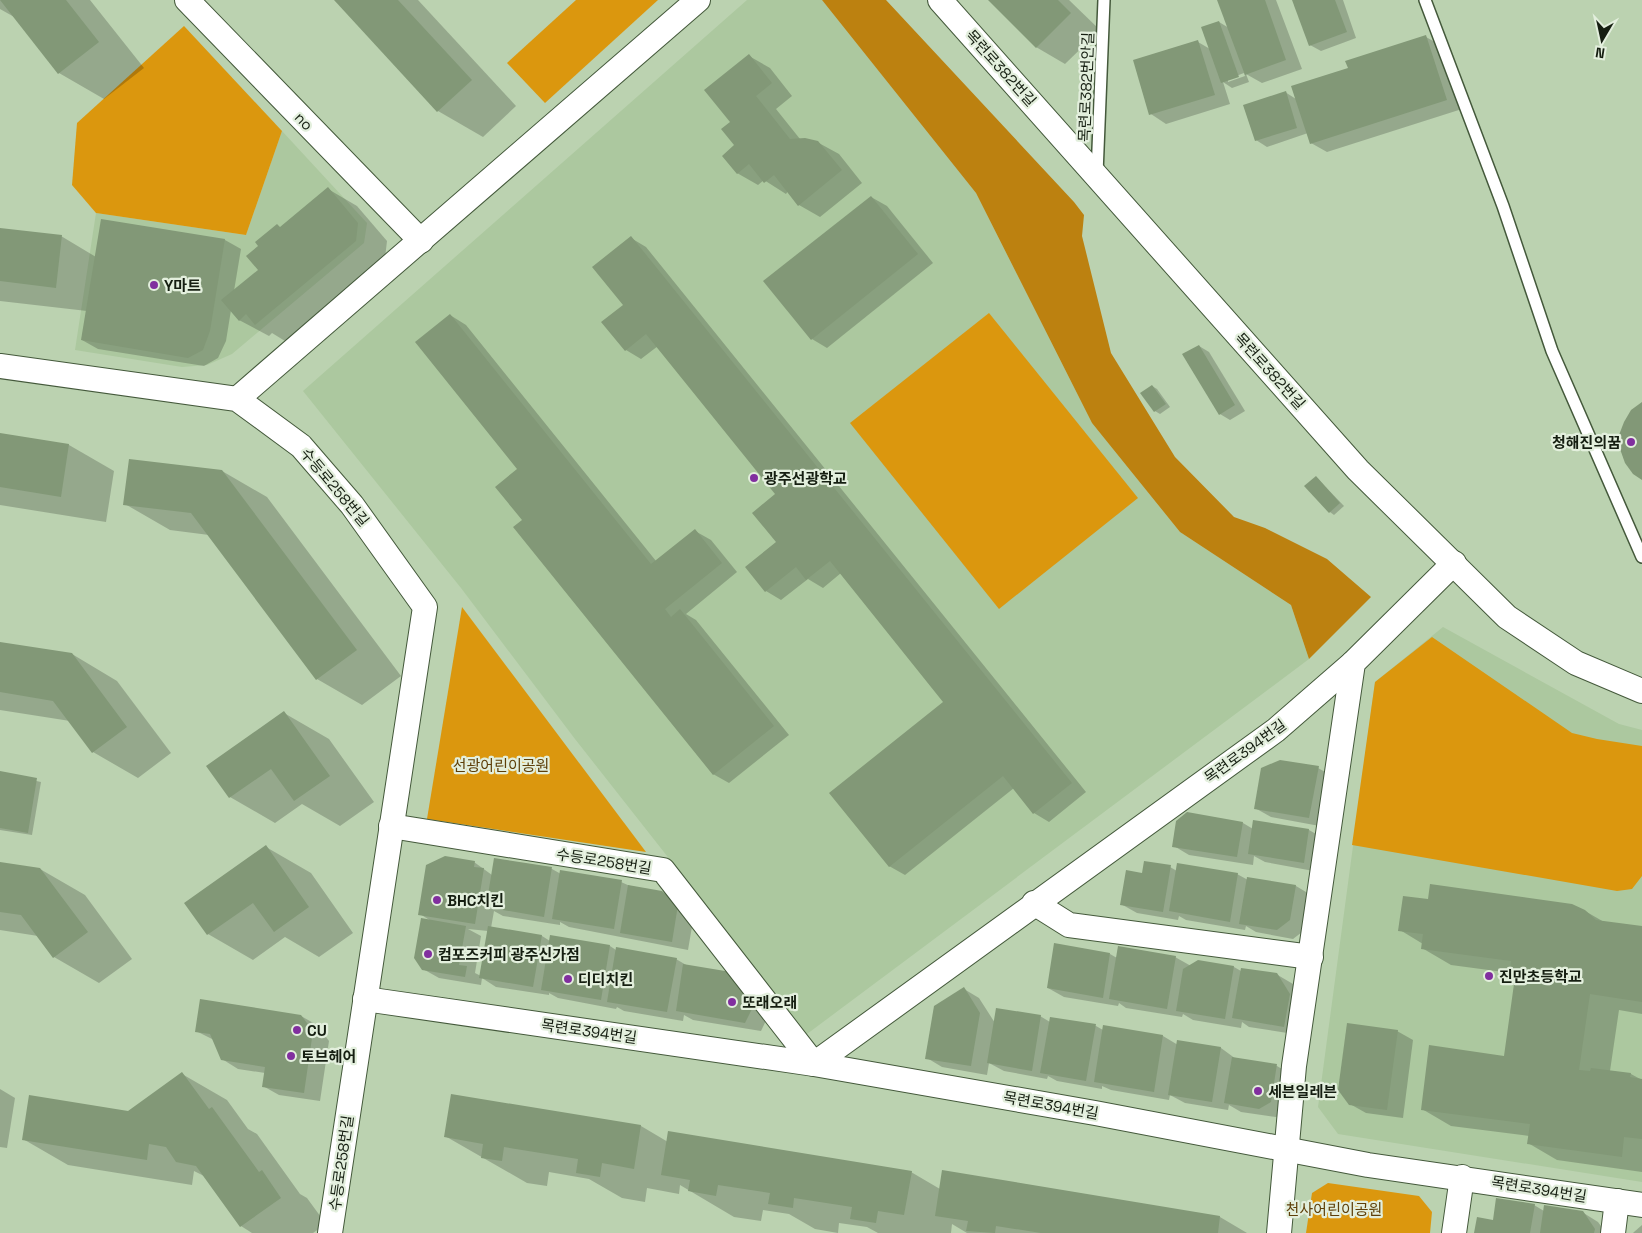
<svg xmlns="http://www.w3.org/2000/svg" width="1642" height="1233" viewBox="0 0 1642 1233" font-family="'Space Grotesk','Noto Sans KR',sans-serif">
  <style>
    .built { fill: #acc89f }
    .green { fill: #db970e }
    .forest { fill: #bc8110 }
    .shadow { fill: #0003; fill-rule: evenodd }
    .building { fill: #829877 }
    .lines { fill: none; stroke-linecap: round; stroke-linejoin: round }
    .service-casing { stroke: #44593b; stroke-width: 14 }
    .minor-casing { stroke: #44593b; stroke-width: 26 }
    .service { stroke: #fff; stroke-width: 11 }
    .minor { stroke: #fff; stroke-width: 24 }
    .poi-dot { fill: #812f9f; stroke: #e3efdd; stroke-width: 2 }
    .labels { text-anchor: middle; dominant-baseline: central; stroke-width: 4.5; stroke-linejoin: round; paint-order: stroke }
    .street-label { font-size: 15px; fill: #151e11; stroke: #e3efdd }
    .poi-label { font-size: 15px; font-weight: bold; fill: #151e11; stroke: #e3efdd; text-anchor: start }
    .park-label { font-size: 15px; fill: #5e3f08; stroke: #e3efdd }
  </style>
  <rect width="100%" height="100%" fill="#bbd2b0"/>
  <g class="built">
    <path d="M747,0H822L976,193L1092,423L1180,532L1291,605L1309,659L807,1034L575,739L461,588L303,391Z"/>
    <path d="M282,131L367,223L364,243L232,354L207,365L182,367L75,350L96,213L246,235Z"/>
    <path d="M1443,627L1619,724L1642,730V1182L1338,1134L1318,1107L1375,682Z"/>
  </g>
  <g class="green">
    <path d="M576,0H658L545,103L507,63Z"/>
    <path d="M184,26L282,131L246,235L96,213L72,185L77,123Z"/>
    <path d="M989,313L1138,498L999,609L850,423Z"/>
    <path d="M462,607L646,852L427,819Z"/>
    <path d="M1432,637L1572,733L1597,739L1642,746V876L1632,889L1617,891L1352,845L1375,682Z"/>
    <path d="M1328,1183L1419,1196L1432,1212L1430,1233H1306L1312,1193Z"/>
  </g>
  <path class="forest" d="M822,0H886L1074,202L1084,215L1082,236L1111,353L1175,457L1234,517L1265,528L1327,559L1371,597L1309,659L1291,605L1180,532L1092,423L976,193Z"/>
  <g class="shadow">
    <path d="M0,0H90L144,68L104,99L59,73L16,18L0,9Z"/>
    <path d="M335,0H418L516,106L483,137L438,111Z"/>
    <path d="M990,0H1069L1100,30L1065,64L1036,47Z"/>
    <path d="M1219,0H1276L1302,69L1262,83L1246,74L1249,82L1232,88L1223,82L1230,104L1166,124L1151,114L1198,42L1210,49L1219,22L1229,28ZM1244,73L1245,76L1228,82V79Z"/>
    <path d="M1294,0H1343L1356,38L1321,51L1310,45Z"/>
    <path d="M1426,37L1442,46L1462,109L1327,152L1311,143L1308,133L1267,147L1256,140L1285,92L1296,99L1349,69Z"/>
    <path d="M749,56L770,68L792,96L776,109L800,139L817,142L839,154L862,183L820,217L799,205L788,191L786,194L764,180L758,185L737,173L732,122Z"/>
    <path d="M328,189L357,206L387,241L385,258L285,341L272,333L269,336L239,320L231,310L226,341L218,358L204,366L98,349L82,340L87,311L0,301V229L61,236L96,257L102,220L225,240L241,249L234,291L260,270Z"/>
    <path d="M871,197L887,206L933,263L827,348L812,339Z"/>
    <path d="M631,238L646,247L1086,792L1049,822L1034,813L1014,788L905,875L889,866L945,702L841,573L823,588L808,579L781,600L766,591L777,542V494L658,346L641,359L626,350L624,305Z"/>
    <path d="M450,315L466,325L656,561L695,531L711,540L737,572L686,614L696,620L789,735L729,783L713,774L524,520L519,469Z"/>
    <path d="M1199,346L1209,352L1245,411L1230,420L1220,414Z"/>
    <path d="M1152,386L1157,389L1170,407L1160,414L1155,411Z"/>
    <path d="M0,434L69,445L114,471L106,522L0,505Z"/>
    <path d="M222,471L267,497L401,676L362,705L317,679L209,535L170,530L125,504Z"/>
    <path d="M1316,477L1344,506L1334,515L1330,512Z"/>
    <path d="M0,643L72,654L117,681L171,753L138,778L93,752L70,721L0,710Z"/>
    <path d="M284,713L329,739L374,802L340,826L302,804L275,823L230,797Z"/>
    <path d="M1318,768L1334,777L1325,827L1271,817L1255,808Z"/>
    <path d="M0,773L41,782L32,835L0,830Z"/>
    <path d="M1254,821L1309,830L1325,839L1319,872L1265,862L1254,856L1253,865L1189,855L1174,846L1243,823L1253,829Z"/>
    <path d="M266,847L311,873L353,933L319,957L285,937L253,960L208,934Z"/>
    <path d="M495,859L552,869L561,874L621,882L630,886L662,892L678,901L694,915L688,950L569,927L560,922V925L503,916L494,911L491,928L542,936L550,941L610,946L616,950L676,959L769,1014L761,1031L693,1020L684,1015L683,1021L624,1011L617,1007L616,1009L558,998L549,993V995L496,987L482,978L481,985L439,978L423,969L431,921L420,914L474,862L492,875ZM468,929L488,931L481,976L475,973L481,936Z"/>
    <path d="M0,863L40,869L85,895L132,959L99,983L54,957L38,936L0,930Z"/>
    <path d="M1170,867L1177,871L1237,874L1248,880L1296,886L1311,895L1306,929L1293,939L1256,932L1246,926L1245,930L1186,920L1179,916L1178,920L1137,913L1121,904L1143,874Z"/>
    <path d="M1585,911L1604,922L1642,928V1014L1619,1010L1610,1071L1631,1074L1642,1080V1172L1557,1160L1528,1143L1529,1136L1451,1126L1422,1109L1505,1057L1515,985L1510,982L1511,973L1451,965L1422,948L1423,944L1400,930Z"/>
    <path d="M1110,954L1117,958L1175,957L1191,966L1198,961L1234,967L1241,971L1276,974L1293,984L1305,1004L1300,1035L1249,1027L1242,1022L1241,1028L1193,1020L1183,1014L1182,1017L1126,1008L1119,1003L1118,1006L1064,997L1048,988Z"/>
    <path d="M964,989L979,998L995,1023L1040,1016L1050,1022L1096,1026L1103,1030L1163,1036L1178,1045V1041L1221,1048L1236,1059L1277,1066L1292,1075L1286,1111L1276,1117L1241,1112L1229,1105L1228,1110L1185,1103L1170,1095L1169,1100L1111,1090L1102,1086V1089L1057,1081L1048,1076L1047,1079L1004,1071L989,1063L987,1075L942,1067L927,1058Z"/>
    <path d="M301,1016L317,1025L329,1041L320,1101L279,1095L263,1086L265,1073L238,1069L222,1059L214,1040L196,1031Z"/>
    <path d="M1397,1031L1413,1040L1403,1118L1366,1113L1350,1104Z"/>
    <path d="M182,1074L227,1100L248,1129L257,1134L300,1194L307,1198L326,1224L313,1233H252L241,1226L206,1177L194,1171L192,1185L68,1165L23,1139L128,1112Z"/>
    <path d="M0,1089L15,1098L7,1148L0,1147Z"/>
    <path d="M452,1096L641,1126L668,1142L911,1172L940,1189L943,1171L1220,1217L1247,1233H967L952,1224L951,1233H878L867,1227L839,1223L838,1233L815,1229L789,1214L763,1210L761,1221L734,1217L680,1185L679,1194L647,1188L645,1202L622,1198L589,1179L549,1172L547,1186L527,1183L445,1136Z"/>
    <path d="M1534,1205L1544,1211L1582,1212L1598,1222L1606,1233H1476L1494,1221Z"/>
    <path d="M1642,1225V1233H1633L1634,1232Z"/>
  </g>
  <g class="building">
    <path d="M0,0H66L99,42L58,74Z"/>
    <path d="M334,0H398L472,80L437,112Z"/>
    <path d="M988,0H1058L1071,13L1036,48Z"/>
    <path d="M1217,0H1265L1286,60L1245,75Z"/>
    <path d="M1292,0H1335L1347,32L1309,46Z"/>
    <path d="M1219,21L1239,77L1221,83L1201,27Z"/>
    <path d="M1426,35L1447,100L1310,144L1291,86L1348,68L1345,61Z"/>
    <path d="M1198,40L1215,95L1149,115L1133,60Z"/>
    <path d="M749,54L772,83L756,96L790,139L805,138L818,141L842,170L798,206L774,175L764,183L749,164L737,174L722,156L734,145L721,129L730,122L704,90Z"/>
    <path d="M1286,91L1297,128L1255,141L1243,105Z"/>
    <path d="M328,187L358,223L356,241L255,325L246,314L239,321L221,300L258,270L246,256L258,246L255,242L277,224L280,227Z"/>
    <path d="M871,196L918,254L811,340L763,281Z"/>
    <path d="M101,219L225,239L210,331L203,350L188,358L81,340Z"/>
    <path d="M0,228L62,235L56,288L0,281Z"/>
    <path d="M631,236L1072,783L1033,814L1003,776L889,867L829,793L943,702L830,561L806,580L796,567L765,592L745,567L776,542L752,513L775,494L646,334L625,351L601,322L623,305L592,267Z"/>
    <path d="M450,314L651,564L695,529L722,563L665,609L671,617L680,609L774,726L713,775L513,527L522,520L495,487L517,469L415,342Z"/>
    <path d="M1199,345L1235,405L1219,415L1182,354Z"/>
    <path d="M1152,385L1166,404L1154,412L1140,393Z"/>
    <path d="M1642,402V480L1633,474L1625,463L1620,449L1619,435L1624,422L1631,410Z"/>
    <path d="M0,433L69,444L61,497L0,487Z"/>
    <path d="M129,459L222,470L357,650L316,680L191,513L123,505Z"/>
    <path d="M1316,476L1340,503L1329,513L1304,486Z"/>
    <path d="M0,642L72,653L127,727L92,753L53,701L0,692Z"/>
    <path d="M284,711L330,776L294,801L271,769L229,798L206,766Z"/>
    <path d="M1280,760L1319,766L1309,818L1254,809L1261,768Z"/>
    <path d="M0,771L37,778L28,833L0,828Z"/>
    <path d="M1187,812L1243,822L1237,857L1172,847L1176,821Z"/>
    <path d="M1253,820L1309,829L1304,863L1248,854Z"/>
    <path d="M266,845L309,907L274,932L253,903L207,935L184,903Z"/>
    <path d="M445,856L475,861L474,867L484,868L475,924L418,915L426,865Z"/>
    <path d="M494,858L552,867L544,917L486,907Z"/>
    <path d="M1144,861L1171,865L1163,912L1120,905L1126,870L1142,873Z"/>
    <path d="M0,862L40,868L88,932L53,958L21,915L0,912Z"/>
    <path d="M1177,863L1238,873L1230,922L1169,911Z"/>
    <path d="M560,870L622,880L614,929L552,919Z"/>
    <path d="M1247,877L1296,885L1290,920L1277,930L1239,924Z"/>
    <path d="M1430,884L1572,904L1585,910L1596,920L1642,926V1002L1590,994L1579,1070L1590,1071L1591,1068L1631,1073L1630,1077L1642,1079V1139L1624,1137L1622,1157L1527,1144L1530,1124L1421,1110L1429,1045L1504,1056L1514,984L1509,983L1511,961L1421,949L1423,934L1398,931L1403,896L1428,899Z"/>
    <path d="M628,885L662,891L678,905L672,942L620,933Z"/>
    <path d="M421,918L466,926L459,965L467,966L465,977L422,970L414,958Z"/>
    <path d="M488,926L542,935L533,987L479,978Z"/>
    <path d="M550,935L610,945L601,1000L541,990Z"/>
    <path d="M1054,943L1110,953L1103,998L1047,988Z"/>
    <path d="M1118,946L1176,956L1167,1009L1109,999Z"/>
    <path d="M616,947L677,958L667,1012L607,1002Z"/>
    <path d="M1198,960L1234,966L1225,1019L1176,1011L1183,969Z"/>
    <path d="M683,964L731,972L754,1005L745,1023L676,1011Z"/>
    <path d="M1241,968L1277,973L1290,994L1284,1027L1232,1018Z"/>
    <path d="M964,987L980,1013L971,1066L925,1059L934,1006Z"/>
    <path d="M200,999L301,1015L313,1031L304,1093L262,1087L265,1067L221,1060L210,1034L195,1032Z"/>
    <path d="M996,1008L1041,1015L1032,1071L987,1063Z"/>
    <path d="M1050,1017L1096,1024L1086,1081L1040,1073Z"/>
    <path d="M1347,1023L1398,1030L1387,1110L1349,1105L1338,1090Z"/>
    <path d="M1103,1025L1163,1035L1154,1092L1094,1082Z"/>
    <path d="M1177,1040L1221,1047L1212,1102L1168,1095Z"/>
    <path d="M1232,1057L1277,1064L1271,1102L1259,1109L1224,1103Z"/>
    <path d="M182,1072L209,1109L212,1107L259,1172L262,1170L281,1198L240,1227L196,1166L176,1162L166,1147L149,1144L147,1160L22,1140L29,1095L128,1111Z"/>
    <path d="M451,1094L641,1125L634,1169L602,1163L600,1177L576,1173L578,1159L504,1147L502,1161L481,1158L483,1144L444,1137Z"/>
    <path d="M668,1131L912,1171L904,1215L878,1211L876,1223L850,1219L852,1207L794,1198L793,1208L768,1204L770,1193L718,1185L716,1196L688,1191L690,1180L661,1175Z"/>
    <path d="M942,1170L1220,1216L1218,1233H1041L996,1226L995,1233L966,1231L968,1221L935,1216Z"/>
    <path d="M1496,1198L1535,1204L1530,1233H1474L1477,1217L1493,1220Z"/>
    <path d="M1544,1205L1583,1211L1595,1229L1594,1233H1540Z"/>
  </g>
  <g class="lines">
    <g class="service-casing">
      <g id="service">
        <path d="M1425,0L1503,206L1552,351L1642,557"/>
        <path d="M1097,174L1104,0"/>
      </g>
    </g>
    <g class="minor-casing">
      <g id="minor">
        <path d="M187,0L421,241"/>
        <path d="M940,0L1358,470L1507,617L1576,663L1642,691"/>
        <path d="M0,366L237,399L301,446L352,505L425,607L330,1233"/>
        <path d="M237,399L698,0"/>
        <path d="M391,826L663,870L814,1064L1276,730L1353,663"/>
        <path d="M1034,903L1069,925L1311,957"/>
        <path d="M365,999L814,1064L1095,1113L1368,1165L1642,1205"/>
        <path d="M1279,1233L1294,1066L1353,663L1454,563"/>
        <path d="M1454,1233L1462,1177"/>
        <path d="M1613,1233L1617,1201"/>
      </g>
    </g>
    <use href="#service" class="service"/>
    <use href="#minor" class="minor"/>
  </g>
  <g class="poi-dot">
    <circle cx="154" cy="285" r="5"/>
    <circle cx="1631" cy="442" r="5"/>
    <circle cx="754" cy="478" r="5"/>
    <circle cx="437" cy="900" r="5"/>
    <circle cx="428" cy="954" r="5"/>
    <circle cx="1489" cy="976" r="5"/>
    <circle cx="568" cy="979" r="5"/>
    <circle cx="732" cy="1002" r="5"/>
    <circle cx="297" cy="1030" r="5"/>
    <circle cx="291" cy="1056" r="5"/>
    <circle cx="1258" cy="1091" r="5"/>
  </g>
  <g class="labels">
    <g class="street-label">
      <text transform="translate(1001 68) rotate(48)">목련로382번길</text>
      <text transform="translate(1086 87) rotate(-88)">목련로382번안길</text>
      <text transform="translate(304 121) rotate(46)">no</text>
      <text transform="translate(1270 371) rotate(48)">목련로382번길</text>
      <text transform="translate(335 487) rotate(50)">수등로258번길</text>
      <text transform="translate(1245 751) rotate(-36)">목련로394번길</text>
      <text transform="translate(604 861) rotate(9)">수등로258번길</text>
      <text transform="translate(589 1031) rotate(8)">목련로394번길</text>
      <text transform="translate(1051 1105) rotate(10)">목련로394번길</text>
      <text transform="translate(341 1163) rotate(-82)">수등로258번길</text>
      <text transform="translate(1539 1189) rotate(9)">목련로394번길</text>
    </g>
    <g class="poi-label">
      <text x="164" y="285">Y마트</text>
      <text x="1621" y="442" text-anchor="end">청해진의꿈</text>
      <text x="764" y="478">광주선광학교</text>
      <text x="447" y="900">BHC치킨</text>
      <text x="438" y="954">컴포즈커피 광주신가점</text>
      <text x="1499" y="976">진만초등학교</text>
      <text x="578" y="979">디디치킨</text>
      <text x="742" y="1002">또래오래</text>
      <text x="307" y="1030">CU</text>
      <text x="301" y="1056">토브헤어</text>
      <text x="1268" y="1091">세븐일레븐</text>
    </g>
    <g class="park-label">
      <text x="501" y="765">선광어린이공원</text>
      <text x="1334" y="1209">천사어린이공원</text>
    </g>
  </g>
  <g transform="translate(1602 40) rotate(189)" stroke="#e3efdd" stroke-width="4" paint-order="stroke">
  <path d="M0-4L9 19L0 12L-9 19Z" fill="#151e11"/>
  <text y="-8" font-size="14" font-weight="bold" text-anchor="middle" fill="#151e11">N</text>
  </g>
</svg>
